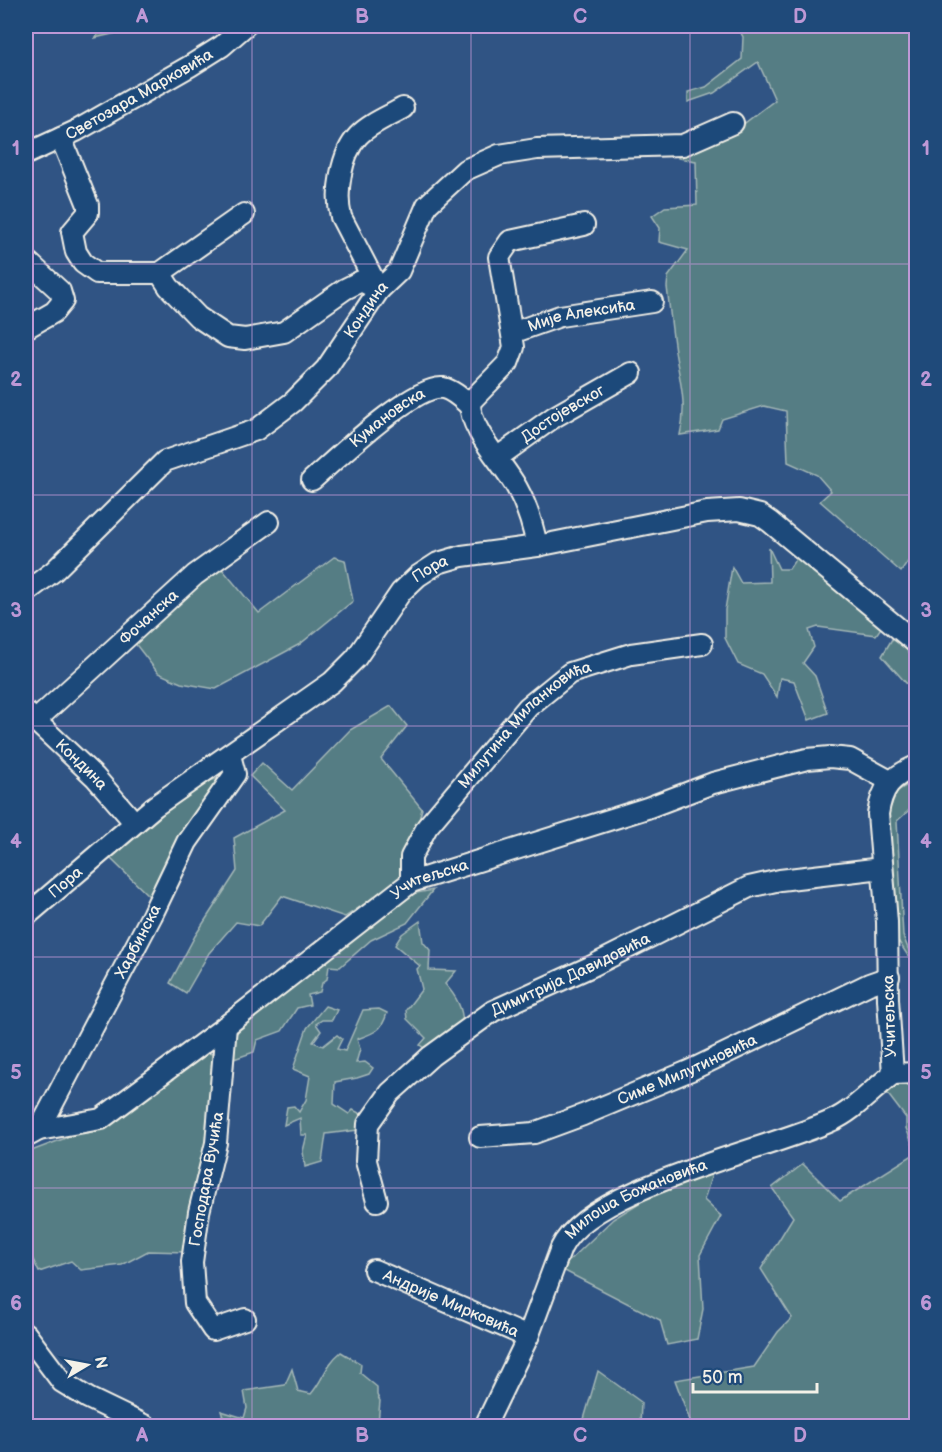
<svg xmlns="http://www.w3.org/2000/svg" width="942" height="1452" viewBox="0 0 942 1452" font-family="'Balsamiq Sans',sans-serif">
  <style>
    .green { fill: #557d84; stroke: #a4b7b6; stroke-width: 1.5 }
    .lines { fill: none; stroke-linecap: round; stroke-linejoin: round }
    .minor-casing { stroke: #f4f1e8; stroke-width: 24 }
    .minor { stroke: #1f4a7a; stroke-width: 20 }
    .grid { fill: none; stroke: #be98d6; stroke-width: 1.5; stroke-opacity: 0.55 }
    .labels { text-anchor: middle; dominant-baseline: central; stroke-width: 4.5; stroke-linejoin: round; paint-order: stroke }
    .street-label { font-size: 16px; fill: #f4f1e8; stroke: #1f4a7a }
    .neatline { fill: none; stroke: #be98d6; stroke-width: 2 }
    .grid-label { font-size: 20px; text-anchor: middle; font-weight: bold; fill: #be98d6 }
  </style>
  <rect width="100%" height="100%" fill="#305484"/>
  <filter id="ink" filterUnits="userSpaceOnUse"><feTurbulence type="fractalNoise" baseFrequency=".0167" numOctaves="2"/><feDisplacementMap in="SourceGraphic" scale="12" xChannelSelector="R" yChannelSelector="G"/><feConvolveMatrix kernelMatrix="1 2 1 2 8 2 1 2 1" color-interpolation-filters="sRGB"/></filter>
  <g filter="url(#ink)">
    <g class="green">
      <path d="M105,26H147L95,38Z"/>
      <path d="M740,26H916V550L901,572L820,501L831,491L817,475L788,462L786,411L764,406L722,419L718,429L680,435C687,407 681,385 676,357C672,334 670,310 667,287L668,277L688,250L659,242L660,228L652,216L665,207L697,205L696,161L678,158L680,150L733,132L775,100L758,62L714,93L688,102V92L706,87L742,59L743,37L738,27Z"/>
      <path d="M769,548L779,569H789L798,555L883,625L876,635L818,627L809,630L814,647L803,663L815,676L828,713L809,720L794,681L780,678L777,697L762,674L738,664L725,638V610L732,567L741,583L770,582Z"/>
      <path d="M334,557L345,560L353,601L300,644L216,689L181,683L158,673L134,642L218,564L259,613Z"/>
      <path d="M892,639L916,654V684L909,689L910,684L906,683L882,656Z"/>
      <path d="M391,706L407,726L381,759L422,809L403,878L345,917L282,896L259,926L236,922L209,953L186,993L170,983L195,936L237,871L234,838L285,810L250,776L262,763L292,790L350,730Z"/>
      <path d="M224,776L153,900L106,854L210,781Z"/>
      <path d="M916,780V804L897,821L903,936L910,953L916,960V968L897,939L886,818L897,791Z"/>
      <path d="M433,890L407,923L371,940L340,967L329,966L327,979L322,983L320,992L308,995L310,1005L297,1008L282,1031L257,1040L254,1052L231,1060L236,1034L246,1021L400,896Z"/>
      <path d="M420,921L423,942L430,950L429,970L456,971L445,984C457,997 465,1012 462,1029L431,1053L420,1045L426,1038L407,1019L406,1010L422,989L417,969L420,966L395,945L402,934Z"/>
      <path d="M325,1006L337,1010L332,1020H322L316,1024L321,1031L313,1042L323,1046L337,1035L342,1039L337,1049L345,1051L363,1010L379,1009L387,1013C382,1031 374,1033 357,1039L360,1049L356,1063L365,1062L373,1068L369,1074L357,1078L335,1082L334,1104L349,1114L353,1110L367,1117L366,1129L326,1134L322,1162L305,1167L303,1151L307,1135H301L300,1118L284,1125L287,1107L294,1106L299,1112L306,1100L310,1076L293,1069L307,1028Z"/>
      <path d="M206,1053L214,1054L207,1145L187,1252L148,1251L122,1265L81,1270L71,1261L39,1272L26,1245V1153L63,1139L122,1110Z"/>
      <path d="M916,1081V1426H692L675,1380L754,1367L778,1332L792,1318L761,1269L793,1217L772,1188L803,1164L840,1201L916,1153L906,1128V1118L887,1093L900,1082Z"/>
      <path d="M712,1174L704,1200L721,1216L700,1255L703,1309L697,1339L667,1345L660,1320L561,1269L613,1219L652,1195Z"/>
      <path d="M341,1352L361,1364L360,1373L377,1387V1395L380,1401L378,1423L370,1426H226L221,1411L244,1418L247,1408L244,1391L285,1385L292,1369L298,1391L311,1394C324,1379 325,1365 341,1352Z"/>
      <path d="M598,1371L641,1402L640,1426H582Z"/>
    </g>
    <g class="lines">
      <g class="minor-casing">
        <g id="minor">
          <path d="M61,138L88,205V213L72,232L76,252L83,263L97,273H160L244,214"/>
          <path id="s1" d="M26,154L76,131L190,66L222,46L245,26"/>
          <path d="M26,260L60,291L63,301L54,312L26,328"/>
          <path d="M160,273L169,287L198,317L228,337L245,339L284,332L345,289L361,281L379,290"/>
          <path d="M379,290L341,217C335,193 341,154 358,136C369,124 389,116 403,108"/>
          <path id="s2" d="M512,333L560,316L652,302"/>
          <path id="s3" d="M498,457L554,417L631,373"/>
          <path id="s4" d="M312,480C335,460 414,384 443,388C453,390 462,399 470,406"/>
          <path d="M537,546C533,526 527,506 517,488C504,464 469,430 470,402L508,363L514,347L499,257L510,241L584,225"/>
          <path id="s5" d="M26,592L54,571L165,461L256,430L293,402L326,369L379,290L399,271L427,205L465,170L499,155L537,149L683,145L733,123"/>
          <path id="s6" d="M27,713L95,777L134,822"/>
          <path id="s7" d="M35,721L195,575L269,522"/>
          <path id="s8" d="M411,882V857L427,827L528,707L570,673L631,654L702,644"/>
          <path id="s9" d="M26,916L155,806L332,682L356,658L401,592L418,576L438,563L462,556L537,546L707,512L739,510L760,515L770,522L916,643"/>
          <path d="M226,1026L216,1143L199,1212L192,1262L195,1303L213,1330L245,1319"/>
          <path d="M893,1074L888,999L887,922L878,814C882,787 891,777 916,766"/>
          <path d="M893,1074L916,1073"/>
          <path id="s10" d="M39,1130L152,915L187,842L235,774L230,755"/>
          <path id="s11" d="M26,1137L39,1130L101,1119L226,1026L411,882L647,808L713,783L807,759L830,757L850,759L890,781"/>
          <path id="s12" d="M480,1137L534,1133L583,1115L691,1070L869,984L889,977"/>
          <path id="s13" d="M377,1201L366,1161L368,1124L390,1093L431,1056L493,1011L590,967L749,887L780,880L882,868"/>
          <path id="s14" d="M374,1270L528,1337"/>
          <path d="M26,1334L62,1382L88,1398L146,1426"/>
          <path id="s15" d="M485,1426L528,1337L561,1248C590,1187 768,1150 831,1121C853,1112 874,1088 893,1074"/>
        </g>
      </g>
      <use href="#minor" class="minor"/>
    </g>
  </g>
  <path class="grid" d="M252,26V1426M471,26V1426M690,26V1426M26,264H916M26,495H916M26,726H916M26,957H916M26,1188H916"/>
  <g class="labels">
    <g class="street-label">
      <text stroke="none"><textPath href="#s1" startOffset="128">Светозара Марковића</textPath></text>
      <text stroke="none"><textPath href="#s5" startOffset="452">Кондина</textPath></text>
      <text stroke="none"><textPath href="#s2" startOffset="72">Мије Алексића</textPath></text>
      <text stroke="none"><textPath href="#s3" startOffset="78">Достојевског</textPath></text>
      <text stroke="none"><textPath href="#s4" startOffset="98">Кумановска</textPath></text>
      <text stroke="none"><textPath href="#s9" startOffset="537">Пора</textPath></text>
      <text stroke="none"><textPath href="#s7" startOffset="154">Фочанска</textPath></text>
      <text stroke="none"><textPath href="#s8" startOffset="202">Милутина Миланковића</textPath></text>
      <text stroke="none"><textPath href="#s6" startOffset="75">Кондина</textPath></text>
      <text stroke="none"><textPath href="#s9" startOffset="52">Пора</textPath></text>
      <text stroke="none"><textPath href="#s11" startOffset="486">Учитељска</textPath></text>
      <text stroke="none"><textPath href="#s10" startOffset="213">Харбинска</textPath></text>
      <text stroke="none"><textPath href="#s13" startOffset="334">Димитрија Давидовића</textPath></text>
      <text transform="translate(890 1016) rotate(-92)">Учитељска</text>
      <text stroke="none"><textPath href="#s12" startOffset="220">Симе Милутиновића</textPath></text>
      <text transform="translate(207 1179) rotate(-80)">Господара Вучића</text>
      <text stroke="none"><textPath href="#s15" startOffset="286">Милоша Божановића</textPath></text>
      <text stroke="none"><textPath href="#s14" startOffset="84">Андрије Мирковића</textPath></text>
    </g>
  </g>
  <rect width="942" height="1452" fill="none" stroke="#1f4a7a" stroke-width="66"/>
  <g transform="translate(87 1365) rotate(80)" stroke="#1f4a7a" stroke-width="4.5" paint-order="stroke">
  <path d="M0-4.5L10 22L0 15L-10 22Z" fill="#f4f1e8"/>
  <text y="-9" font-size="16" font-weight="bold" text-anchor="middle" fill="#f4f1e8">N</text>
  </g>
  <path d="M693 1383v9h124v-9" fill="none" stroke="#f4f1e8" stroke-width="3"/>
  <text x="702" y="1383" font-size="18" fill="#f4f1e8" stroke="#1f4a7a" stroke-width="4.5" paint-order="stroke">50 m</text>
  <rect x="33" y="33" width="876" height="1386" class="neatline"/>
  <g class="grid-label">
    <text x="142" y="23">A</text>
    <text x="362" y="23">B</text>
    <text x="580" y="23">C</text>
    <text x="800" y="23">D</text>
    <text x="16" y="155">1</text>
    <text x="926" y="155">1</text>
    <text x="16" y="386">2</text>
    <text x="926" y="386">2</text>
    <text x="16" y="617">3</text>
    <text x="926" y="617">3</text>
    <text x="16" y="848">4</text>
    <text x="926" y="848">4</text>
    <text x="16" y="1079">5</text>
    <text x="926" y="1079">5</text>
    <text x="16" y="1310">6</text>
    <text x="926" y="1310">6</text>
    <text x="142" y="1442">A</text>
    <text x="362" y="1442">B</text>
    <text x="580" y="1442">C</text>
    <text x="800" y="1442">D</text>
  </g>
</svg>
